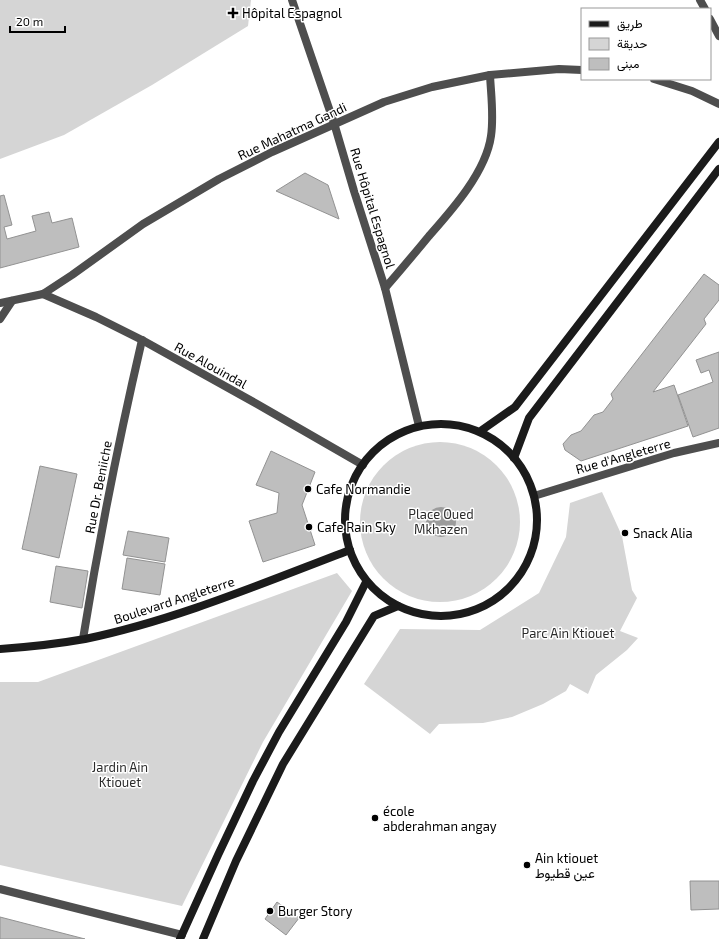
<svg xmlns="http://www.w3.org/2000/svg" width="719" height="939" viewBox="0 0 719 939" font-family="'Exo 2',Vazirmatn,sans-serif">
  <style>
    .green { fill: #d5d5d5 }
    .water { fill: #9c9c9c }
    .building { fill: #bebebe; stroke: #929292 }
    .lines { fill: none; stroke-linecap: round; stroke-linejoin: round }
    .service { stroke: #4e4e4e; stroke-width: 8 }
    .minor { stroke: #4e4e4e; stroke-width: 8 }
    .secondary { stroke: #1b1b1b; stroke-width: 8 }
    .poi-dot { fill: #000; stroke: #fff; stroke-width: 1.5 }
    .labels { text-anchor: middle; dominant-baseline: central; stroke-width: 3; stroke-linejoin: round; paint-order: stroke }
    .poi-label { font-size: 13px; fill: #000; stroke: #fff; text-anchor: start }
    .street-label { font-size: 13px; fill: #000; stroke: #fff }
    .park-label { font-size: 13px; fill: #2c2c2c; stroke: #fff }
  </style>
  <rect width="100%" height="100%" fill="#fff"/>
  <g class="green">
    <path d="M0,0H251L248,26L152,85L64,135L0,159Z"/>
    <circle cx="440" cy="522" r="80"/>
    <path d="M602,492L622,536L632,590L637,598L620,631L638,638L627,650L596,675L588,694L570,684L566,691L543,704L512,717L483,723L439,724L430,734L364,684L400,629L480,630L539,593L566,537L570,503Z"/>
    <path d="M337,573L352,591L263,742L182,906L0,865V682H38Z"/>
  </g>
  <circle class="water" cx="441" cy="522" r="15"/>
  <g class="building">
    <path d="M305,173L328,185L339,219L276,191Z"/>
    <path d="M4,195L12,225L4,227L7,239L36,231L32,216L49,212L52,223L72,218L79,247L0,268V196Z"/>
    <path d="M704,274L719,285V300L704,319L706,324L653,392L674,385L688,426L581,461L565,450L563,444L571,435L581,431L594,415L603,412L613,399L611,394Z"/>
    <path d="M719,352V428L693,437L678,395L713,382L709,370L701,373L696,360Z"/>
    <path d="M271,451L315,472L302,505L315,545L263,562L249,521L277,513L279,493L256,485Z"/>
    <path d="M40,466L77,474L59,558L22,549Z"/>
    <path d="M128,531L169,538L165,562L123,555Z"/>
    <path d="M127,558L165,564L160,595L122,589Z"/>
    <path d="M56,566L88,571L82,608L50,602Z"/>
    <path d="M690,881H719V909L691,910Z"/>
    <path d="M277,902L299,918L286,935L265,919Z"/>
    <path d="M0,917L85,939H0Z"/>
  </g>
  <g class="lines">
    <path class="service" d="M292,0L334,123"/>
    <g class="minor">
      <path d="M700,0L705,9"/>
      <path d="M710,19L719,36"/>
      <path d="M654,79L692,91L719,104"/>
      <path d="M334,123L354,191L385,288L419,426"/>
      <path d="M385,288C400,271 414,254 429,236C452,210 486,172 491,136C494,116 491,95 490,75"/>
      <path d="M43,294L96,317L142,340L257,404L363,465"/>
      <path d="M0,303L43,294L72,275L143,224L219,179L272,152L384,102L432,87L490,75L559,69L582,70"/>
      <path d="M0,319L12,301"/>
      <path d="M534,496L674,453L719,443"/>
      <path d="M83,639C99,539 119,439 142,340"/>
      <path d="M0,889L182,935"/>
    </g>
    <g class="secondary">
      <circle cx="441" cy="520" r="96"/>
      <path d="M482,430L515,407L719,142"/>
      <path d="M514,458L529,418L719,169"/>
      <path d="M0,649C28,647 57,644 85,639C176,620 263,583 350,550"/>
      <path d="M180,939L218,855L253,781L279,732L346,622L366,582"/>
      <path d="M203,939L236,861L283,764L374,616L398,606"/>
    </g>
  </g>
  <g class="poi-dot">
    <path d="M231 7h4v4h4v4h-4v4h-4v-4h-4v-4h4z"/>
    <circle cx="308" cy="489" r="4"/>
    <circle cx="309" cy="527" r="4"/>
    <circle cx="625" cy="533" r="4"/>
    <circle cx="375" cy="818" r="4"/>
    <circle cx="527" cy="865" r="4"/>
    <circle cx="270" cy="911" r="4"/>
  </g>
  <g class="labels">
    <g class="poi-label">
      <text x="242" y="13">Hôpital Espagnol</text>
      <text x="316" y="489">Cafe Normandie</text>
      <text x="317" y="527">Cafe Rain Sky</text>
      <text x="633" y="533">Snack Alia</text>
      <text x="383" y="811">école<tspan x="383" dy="15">abderahman angay</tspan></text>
      <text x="535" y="858">Ain ktiouet<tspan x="535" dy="15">عين قطيوط</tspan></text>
      <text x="278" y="911">Burger Story</text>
    </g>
    <g class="street-label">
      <text transform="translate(292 131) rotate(-25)">Rue Mahatma Gandi</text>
      <text transform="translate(373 208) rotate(73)">Rue Hôpital Espagnol</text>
      <text transform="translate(211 365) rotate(29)">Rue Alouindal</text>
      <text transform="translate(623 456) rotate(-16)">Rue d'Angleterre</text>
      <text transform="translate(98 487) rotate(-79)">Rue Dr. Beniiche</text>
      <text transform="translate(174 600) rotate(-18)">Boulevard Angleterre</text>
    </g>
    <g class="park-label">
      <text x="441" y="514">Place Oued<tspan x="441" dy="15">Mkhazen</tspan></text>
      <text x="568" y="633">Parc Ain Ktiouet</text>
      <text x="120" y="767">Jardin Ain<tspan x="120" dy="15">Ktiouet</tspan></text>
    </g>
  </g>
  <rect x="581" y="8" width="130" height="72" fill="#ffffff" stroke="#999999"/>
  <rect x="589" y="21" width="20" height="6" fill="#1b1b1b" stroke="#999999"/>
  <text x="617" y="28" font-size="12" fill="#000000">طريق</text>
  <rect x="589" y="38" width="20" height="12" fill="#d5d5d5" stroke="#999999"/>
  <text x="617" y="48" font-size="12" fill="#000000">حديقة</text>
  <rect x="589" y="58" width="20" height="12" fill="#bebebe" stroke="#999999"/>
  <text x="617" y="68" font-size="12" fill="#000000">مبنى</text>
  <path d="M10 26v6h55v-6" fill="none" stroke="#000000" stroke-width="2"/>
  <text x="16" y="26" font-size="12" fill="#000000" stroke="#ffffff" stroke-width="3" paint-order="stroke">20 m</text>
</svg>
